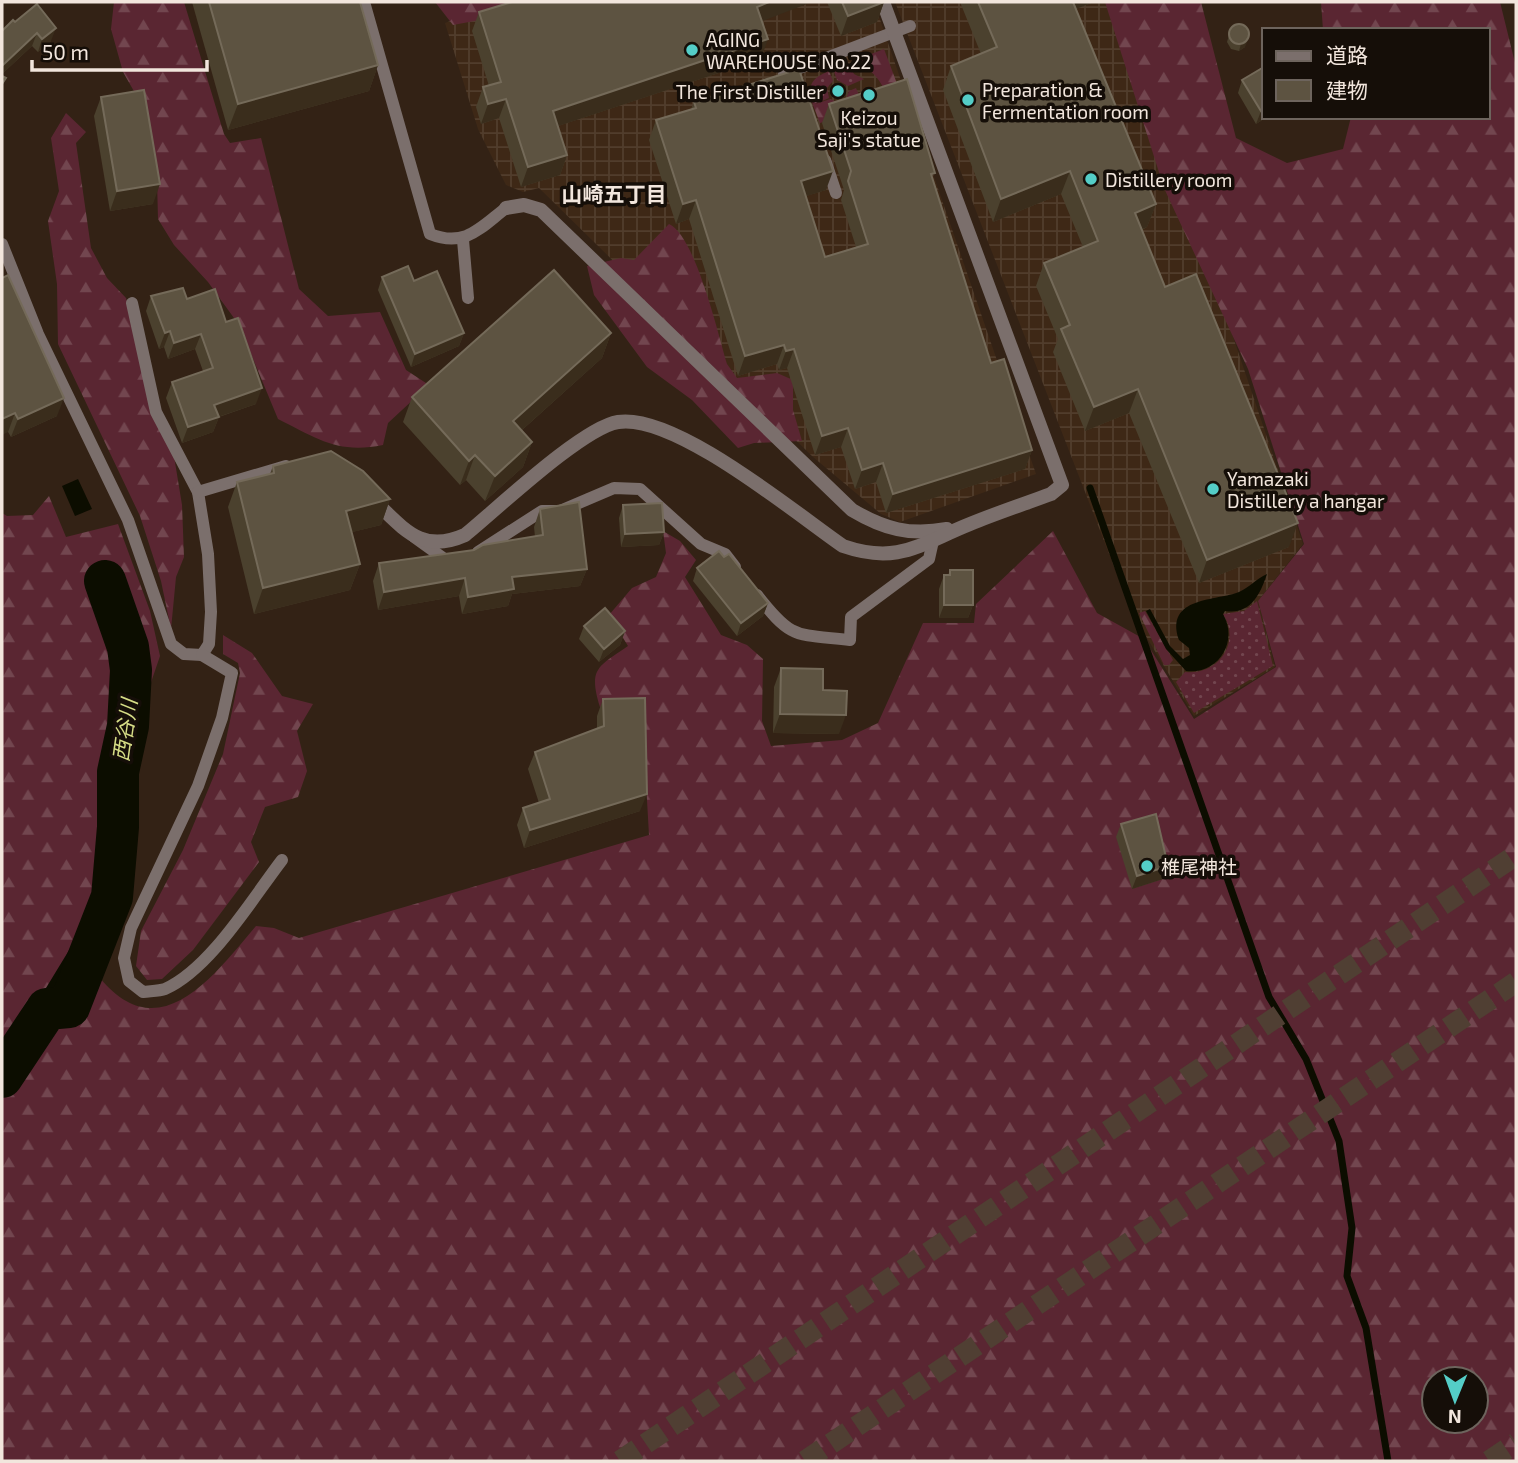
<svg xmlns="http://www.w3.org/2000/svg" width="1518" height="1463" viewBox="0 0 1518 1463" font-family="'Exo 2','Noto Sans JP',sans-serif">
  <style>
    .industrial { fill: url(#industrial-grid) }
    .grass { fill: url(#grass-dots) }
    .forest { fill: url(#forest-firs); fill-rule: evenodd }
    .water { fill: #0c0d00 }
    .lines { fill: none; stroke-linecap: round; stroke-linejoin: round }
    .stream { stroke: #0c0d00; stroke-width: 7 }
    .river { stroke: #0c0d00; stroke-width: 42 }
    .motorway-tunnel { stroke: #503f33; stroke-width: 21; stroke-dasharray: 21 10; stroke-linecap: butt }
    .service { stroke: #7b6f6c; stroke-width: 12 }
    .minor { stroke: #7b6f6c; stroke-width: 14 }
    .wall { fill: #4b412e }
    .shaded-wall { fill: #3a2d1c }
    .building { fill: #5d5341; stroke: #746a59; stroke-width: 2 }
    .poi-dot { fill: #54cdc7; stroke: #150e08; stroke-width: 2.5 }
    .labels { text-anchor: middle; dominant-baseline: central; stroke-width: 7; stroke-linejoin: round; paint-order: stroke }
    .poi-label { font-size: 19px; fill: #f2e6dd; stroke: #150e08; text-anchor: start }
    .neighbourhood-label { font-size: 21px; font-weight: bold; fill: #f2e6dd; stroke: #150e08 }
    .water-label { font-size: 21px; font-style: italic; fill: #d6dd86; stroke: #150e08 }
  </style>
  <defs>
    <pattern id="industrial-grid" width="8" height="8" patternUnits="userSpaceOnUse" patternTransform="scale(1.75)"><rect width="8" height="8" fill="#3e2816"/><path d="M0 4h8M4 0v8" fill="none" stroke="#513d2c"/></pattern>
    <pattern id="grass-dots" width="8" height="8" patternUnits="userSpaceOnUse" patternTransform="scale(1.75)"><rect width="8" height="8" fill="#5a2632"/><path d="M2 2h.1M6 6h.1" fill="none" stroke="#72464f" stroke-width="1.8" stroke-linecap="round"/></pattern>
    <pattern id="forest-firs" width="22" height="20" patternUnits="userSpaceOnUse" patternTransform="scale(1.75)"><rect width="22" height="20" fill="#5a2632"/><path d="M5 1l3.5 6h-7zM16 11l3.5 6h-7z" fill="#72464f"/></pattern>
  </defs>
  <rect width="100%" height="100%" fill="#332215"/>
  <g class="industrial">
    <path d="M501,2H874L1036,474L900,522L881,514L813,457L539,188L523,192L506,185L478,129L445,23Z"/>
    <path d="M895,2H1120L1303,544L1258,601L1275,667L1194,716L1132,613Z"/>
  </g>
  <g class="grass">
    <path d="M848,63L854,74L864,79L848,86L837,80L833,69Z"/>
    <path d="M829,71L833,81L827,88L829,98L813,105C807,86 810,79 829,71Z"/>
    <path d="M1257,601L1273,666L1194,713L1176,682L1185,672C1217,676 1242,643 1223,614L1244,611Z"/>
  </g>
  <g class="forest">
    <path d="M114,2H184L224,134L230,143L261,138L299,289L328,316L380,312L406,370L429,385L388,423L383,445C338,454 318,439 278,419L239,325L208,282L174,245L158,219L157,179L143,107L123,72L111,29Z"/>
    <path d="M435,2H524L485,19L453,25Z"/>
    <path d="M1105,2H1201L1236,138L1287,163L1343,149L1351,117H1488V30H1323L1321,2H1500L1516,67V1461H2V513L7,516L33,515L49,496L66,537L118,524L150,611L160,656L116,785L111,812L119,880L101,953L100,978C160,1051 215,974 256,926L274,928L299,938L649,835L642,712L600,707C588,668 598,667 628,646L609,615L632,588L656,577L666,553L663,531L680,541L696,560L685,577L721,635L747,645L763,659L762,721L771,746L842,740L878,723L923,623H974L976,604L1053,531L1097,613L1144,639L1194,719L1276,667L1258,601L1304,544L1248,369L1164,188ZM1434,1379H1476V1421H1434Z"/>
    <path d="M884,49L902,97L820,123L813,105L830,99L837,102L846,99L849,91L856,88L861,100L885,91C877,73 867,71 861,58Z"/>
    <path d="M66,113L86,132L76,143L91,248L107,278L126,298L172,444L182,505L184,557L176,577L171,629L161,581L140,516L58,344L57,284L48,221L59,191L51,138Z"/>
    <path d="M669,224C695,235 718,334 727,364L737,378L777,373L793,380V410L802,441L754,443L738,448L692,400L647,367L594,295L587,266L621,258L634,260Z"/>
    <path d="M1145,611L1173,660L1169,665H1164L1139,613Z"/>
    <path d="M223,635L252,653L282,696L313,704L297,731L307,771L298,797L265,807L251,842L259,862L193,950L162,979L147,980L136,966L141,931L183,850L223,754L240,673L238,663L223,654Z"/>
  </g>
  <g class="water">
    <path d="M78,479L92,509L75,516L62,486Z"/>
    <path d="M1267,574C1260,595 1250,615 1225,611L1223,614C1239,642 1218,675 1186,671L1166,649L1146,611L1150,609L1170,646L1183,659L1190,655L1189,648L1179,640C1164,596 1218,601 1239,592C1250,587 1256,579 1267,574Z"/>
  </g>
  <g class="lines">
    <g class="stream">
      <path d="M1090,488L1269,997L1306,1059L1339,1141L1352,1228L1347,1276L1366,1328L1388,1461"/>
      <path d="M47,1009V993L114,883"/>
    </g>
    <path class="river" d="M2,1077L47,1009L69,1007L112,897L118,827V772L128,726L131,670L128,647L105,581"/>
    <g class="motorway-tunnel">
      <path d="M620,1461L1516,855"/>
      <path d="M805,1461L1516,982"/>
      <path d="M1489,1461L1516,1443"/>
    </g>
    <g class="service">
      <path d="M364,2L430,234C465,248 480,228 506,208"/>
      <path d="M784,74L910,26"/>
      <path d="M825,160L836,193"/>
      <path d="M463,240L468,298"/>
      <path d="M2,244L38,334L128,520L171,644L184,654L202,655L209,644L211,612L208,554L198,492L156,412L132,303"/>
      <path d="M198,492L286,466"/>
      <path d="M414,537L446,560H451"/>
      <path d="M478,552L542,511H560L614,488L640,489L701,544L725,554L735,567"/>
      <path d="M757,595C792,640 795,634 850,640L851,617L929,559L933,541"/>
      <path d="M202,655L232,673L222,718L198,786L131,928L124,958L129,981L143,992C150,991 159,991 165,989C210,969 252,899 282,860"/>
    </g>
    <g class="minor">
      <path d="M506,208L524,205L541,210L852,510C884,529 910,536 947,529"/>
      <path d="M371,498C403,527 420,555 465,535C497,509 582,428 618,422C675,413 795,513 843,546C898,565 920,544 970,524C997,513 1024,504 1051,494L1062,485L883,2"/>
    </g>
  </g>
  <g class="wall">
    <path d="M192,2H360L378,65L369,91L228,130Z"/>
    <path d="M827,2H884L877,22L841,36Z"/>
    <path d="M960,2H1094L1076,9L1156,204L1147,227L1142,230L1165,287L1289,547L1199,583L1129,413L1085,431L1053,352L1058,339L1036,286L1044,263L1083,247L1061,194L993,222L943,90L951,66L981,54Z"/>
    <path d="M479,12L762,21L761,59L558,126L567,155L560,175L521,187L499,118L481,124L476,107L483,87L489,86L472,31Z"/>
    <path d="M15,22L51,41L38,52L32,46L2,74V31Z"/>
    <path d="M1231,28L1245,47L1239,51L1231,49L1227,42Z"/>
    <path d="M1242,80L1264,117H1267L1256,124L1238,93Z"/>
    <path d="M101,97L153,204L110,211L94,116Z"/>
    <path d="M694,102L826,190L806,196L825,257L856,247L841,200L844,190L822,123L829,104L933,180L991,363L1032,450L1025,469L886,513L876,482L855,489L841,447L815,455L787,368L779,370L777,364L738,376L689,219L676,224L649,140L656,120L691,109Z"/>
    <path d="M382,277L414,281L464,333L459,346L411,367L378,290Z"/>
    <path d="M2,278L57,416L11,437L8,432Z"/>
    <path d="M151,296L187,299L226,322L256,404L219,417L213,432L182,443L166,398L172,382L203,371L195,349L168,359L164,347L159,349L146,311Z"/>
    <path d="M611,333L602,358L521,431L532,442L523,467L485,501L466,480L460,485L403,422L412,397Z"/>
    <path d="M273,466L390,499L381,525L352,532L360,564L350,590L254,614L228,507L237,482L270,474Z"/>
    <path d="M623,505L664,532L659,545L621,547L619,518Z"/>
    <path d="M540,509L587,569L580,586L512,594L508,606L462,614L459,596L378,610L373,581L379,563L474,550L535,537L534,527Z"/>
    <path d="M724,557L768,603L763,616L737,636L693,581L697,568Z"/>
    <path d="M950,570L973,605L968,618H939V589L944,575H948Z"/>
    <path d="M584,626L625,631L620,645L599,662L579,639Z"/>
    <path d="M781,668L823,690L839,734L773,733L774,687Z"/>
    <path d="M603,699L640,811L524,848L517,825L523,808L539,803L528,769L535,752L597,729V716Z"/>
    <path d="M1121,824L1168,866L1163,879L1132,889L1116,837Z"/>
  </g>
  <g class="shaded-wall">
    <path d="M769,2H812L750,26L757,7Z"/>
    <path d="M884,2L877,22L841,36L848,16Z"/>
    <path d="M1065,2H1094L1060,15Z"/>
    <path d="M56,28L51,41L38,52L42,39Z"/>
    <path d="M37,33L32,46L2,74V66Z"/>
    <path d="M768,39L761,59L546,130L553,111Z"/>
    <path d="M1248,40L1245,47L1239,51L1241,44Z"/>
    <path d="M378,65L369,91L228,130L238,104Z"/>
    <path d="M506,99L499,118L481,124L488,104Z"/>
    <path d="M1264,109V117H1267L1256,124L1261,111Z"/>
    <path d="M567,155L560,175L521,187L528,167Z"/>
    <path d="M833,171L826,190L794,200L801,181Z"/>
    <path d="M1070,171L1061,194L993,222L1001,199Z"/>
    <path d="M160,184L153,204L110,211L117,191Z"/>
    <path d="M696,200L689,219L676,224L683,204Z"/>
    <path d="M1156,204L1147,227L1126,236L1135,213Z"/>
    <path d="M170,331L164,347L159,349L165,333Z"/>
    <path d="M464,333L459,346L411,367L415,354Z"/>
    <path d="M611,333L602,358L504,446L513,421Z"/>
    <path d="M201,334L195,349L168,359L174,343Z"/>
    <path d="M784,345L777,364L738,376L745,356Z"/>
    <path d="M794,349L787,368L779,370L786,351Z"/>
    <path d="M262,388L256,404L209,420L214,405Z"/>
    <path d="M1138,389L1129,413L1085,431L1094,407Z"/>
    <path d="M64,398L57,416L11,437L18,419Z"/>
    <path d="M15,413L8,432L2,435V419Z"/>
    <path d="M219,417L213,432L182,443L188,427Z"/>
    <path d="M848,428L841,447L815,455L822,436Z"/>
    <path d="M532,442L523,467L485,501L495,476Z"/>
    <path d="M1032,450L1025,469L886,513L893,494Z"/>
    <path d="M475,455L466,480L460,485L469,461Z"/>
    <path d="M883,463L876,482L855,489L862,470Z"/>
    <path d="M390,499L381,525L337,536L346,511Z"/>
    <path d="M1298,523L1289,547L1199,583L1207,560Z"/>
    <path d="M664,532L659,545L621,547L625,534Z"/>
    <path d="M360,564L350,590L254,614L263,588Z"/>
    <path d="M587,569L580,586L512,594L508,606L462,614L468,597L512,577Z"/>
    <path d="M465,578L459,596L378,610L384,592Z"/>
    <path d="M768,603L763,616L737,636L741,623Z"/>
    <path d="M944,605H973L968,618H939Z"/>
    <path d="M625,631L620,645L599,662L604,649Z"/>
    <path d="M780,714L846,715L839,734L773,733Z"/>
    <path d="M647,794L640,811L524,848L530,830Z"/>
    <path d="M1168,866L1163,879L1132,889L1137,876Z"/>
  </g>
  <g class="building">
    <path d="M209,2H360L378,65L238,104Z"/>
    <path d="M512,2H769L757,7L768,39L553,111L567,155L528,167L506,99L488,104L483,87L501,82L479,12Z"/>
    <path d="M842,2H884L848,16Z"/>
    <path d="M978,2H1073L1156,204L1135,213L1165,287L1196,274L1298,523L1207,560L1138,389L1094,407L1061,329L1070,325L1044,263L1098,241L1070,171L1001,199L951,66L997,47Z"/>
    <path d="M37,4L56,28L42,39L37,33L2,66V31L13,20L15,22Z"/>
    <circle cx="1239" cy="34" r="10"/>
    <path d="M1264,67V109L1261,111L1242,80Z"/>
    <path d="M799,69L833,171L801,181L825,257L868,244L848,181L851,171L829,104L907,79L935,173L931,174L991,363L1004,359L1032,450L893,494L883,463L862,470L848,428L822,436L794,349L786,351L784,345L745,356L696,200L683,204L656,120L696,108L694,102Z"/>
    <path d="M2,76L6,78L2,84Z"/>
    <path d="M144,90L160,184L117,191L101,97Z"/>
    <path d="M408,266L414,281L437,271L464,333L415,354L382,277Z"/>
    <path d="M554,270L611,333L513,421L532,442L495,476L475,455L469,461L412,397Z"/>
    <path d="M8,275L64,398L18,419L15,413L2,419V278Z"/>
    <path d="M183,288L187,299L215,289L226,322L238,318L262,388L214,405L219,417L188,427L172,382L213,368L201,334L174,343L170,331L165,333L151,296Z"/>
    <path d="M331,451L363,471L390,499L346,511L360,564L263,588L237,482L274,473L273,466Z"/>
    <path d="M579,502L587,569L512,577L514,589L468,597L465,578L384,592L379,563L474,550L483,545L543,535L540,509Z"/>
    <path d="M662,503L664,532L625,534L623,505Z"/>
    <path d="M719,551L724,557L729,554L768,603L741,623L697,568Z"/>
    <path d="M950,570H973V605H944V575H950Z"/>
    <path d="M605,608L625,631L604,649L584,626Z"/>
    <path d="M781,668L823,669V690L847,691L846,715L780,714Z"/>
    <path d="M645,698L647,794L530,830L523,808L550,799L535,752L604,726L603,699Z"/>
    <path d="M1156,814L1168,866L1137,876L1121,824Z"/>
  </g>
  <g class="poi-dot">
    <circle cx="692" cy="50" r="7"/>
    <circle cx="838" cy="91" r="7"/>
    <circle cx="869" cy="95" r="7"/>
    <circle cx="968" cy="100" r="7"/>
    <circle cx="1091" cy="179" r="7"/>
    <circle cx="1213" cy="489" r="7"/>
    <circle cx="1147" cy="866" r="7"/>
  </g>
  <g class="labels">
    <g class="poi-label">
      <text x="706" y="39">AGING<tspan x="706" dy="22">WAREHOUSE No.22</tspan></text>
      <text x="982" y="89">Preparation &amp;<tspan x="982" dy="22">Fermentation room</tspan></text>
      <text x="824" y="91" text-anchor="end">The First Distiller</text>
      <text x="869" y="117" text-anchor="middle">Keizou<tspan x="869" dy="22">Saji's statue</tspan></text>
      <text x="1105" y="179">Distillery room</text>
      <text x="1227" y="478">Yamazaki<tspan x="1227" dy="22">Distillery a hangar</tspan></text>
      <text x="1161" y="866">椎尾神社</text>
    </g>
    <g class="neighbourhood-label">
      <text x="614" y="193">山崎五丁目</text>
    </g>
    <g class="water-label">
      <text transform="translate(124 730) rotate(-82)">西谷川</text>
    </g>
  </g>
  <rect width="1518" height="1463" fill="none" stroke="#f2e6dd" stroke-width="7"/>
  <rect x="1262" y="28" width="228" height="91" fill="#150e08" stroke="#6d645d" stroke-width="2"/>
  <rect x="1276" y="51" width="35" height="10" fill="#7b6f6c" stroke="#6d645d" stroke-width="2"/>
  <text x="1326" y="63" font-size="21" fill="#f2e6dd">道路</text>
  <rect x="1276" y="80" width="35" height="21" fill="#5d5341" stroke="#6d645d" stroke-width="2"/>
  <text x="1326" y="98" font-size="21" fill="#f2e6dd">建物</text>
  <g transform="translate(1455 1400) rotate(181)"><circle r="33" fill="#150e08" stroke="#6d645d" stroke-width="2"/>
  <path d="M0-5L12 26L0 18L-12 26Z" fill="#54cdc7"/>
  <text y="-10" font-size="19" font-weight="bold" text-anchor="middle" fill="#f2e6dd">N</text>
  </g>
  <path d="M32 60v10h175v-10" fill="none" stroke="#f2e6dd" stroke-width="3.5"/>
  <text x="42" y="60" font-size="21" fill="#f2e6dd" stroke="#150e08" stroke-width="5" paint-order="stroke">50 m</text>
</svg>
